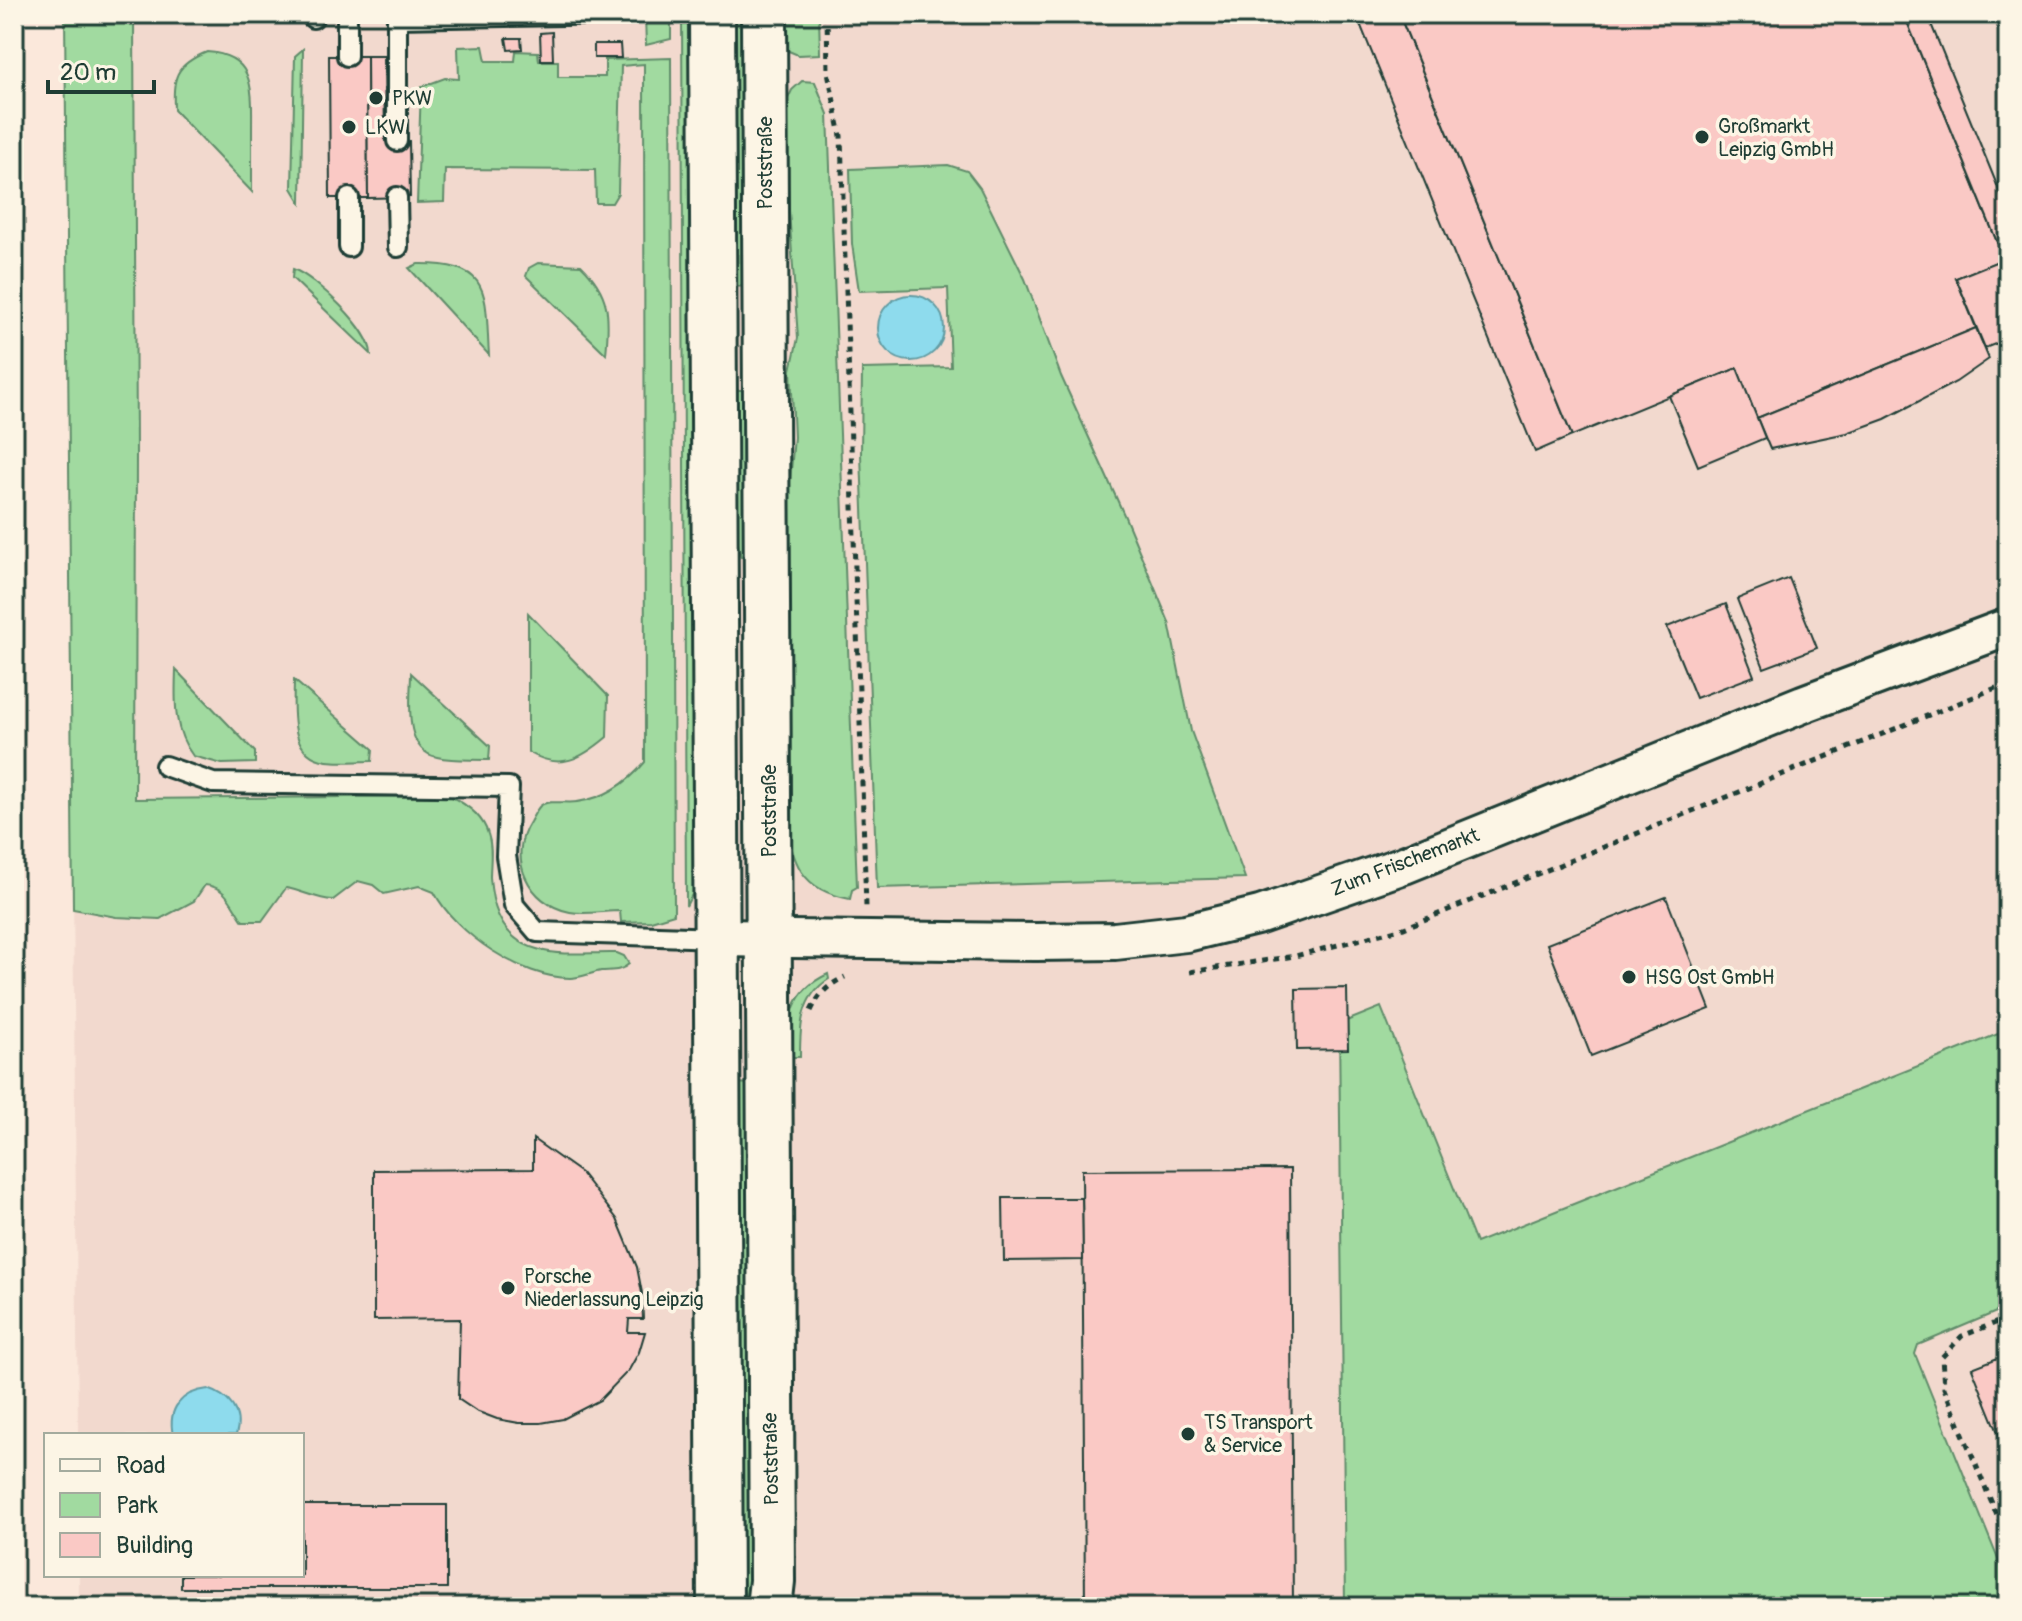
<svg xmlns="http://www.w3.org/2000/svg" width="2022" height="1621" viewBox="0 0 2022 1621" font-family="Pangolin,sans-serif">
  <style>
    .built { fill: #f2d9ce }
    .green { fill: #a1daa0; stroke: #608c6a; stroke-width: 2 }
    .water { fill: #8edbed; stroke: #629ca3; stroke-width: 2 }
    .building { fill: #fac9c5; stroke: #1f3d34; stroke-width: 2 }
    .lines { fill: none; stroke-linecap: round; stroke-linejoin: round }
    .lane-casing { stroke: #1f3d34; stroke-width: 24 }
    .street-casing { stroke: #1f3d34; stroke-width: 42 }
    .secondary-casing { stroke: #1f3d34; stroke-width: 50 }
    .path { stroke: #1f3d34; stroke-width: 5; stroke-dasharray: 6 6; stroke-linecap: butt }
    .lane { stroke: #fcf5e5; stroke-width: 18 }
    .street { stroke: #fcf5e5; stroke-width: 36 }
    .secondary { stroke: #fcf5e5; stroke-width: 44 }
    .poi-dot { fill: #1f3d34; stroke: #fcf5e5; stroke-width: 3 }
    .labels { text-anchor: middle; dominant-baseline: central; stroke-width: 7; stroke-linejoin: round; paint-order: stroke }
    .poi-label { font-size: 20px; fill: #1f3d34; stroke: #fcf5e5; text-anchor: start }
    .street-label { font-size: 20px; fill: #1f3d34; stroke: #fcf5e5 }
  </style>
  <rect width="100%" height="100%" fill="#fbe8db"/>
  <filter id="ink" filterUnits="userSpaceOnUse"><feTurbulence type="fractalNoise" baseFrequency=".0125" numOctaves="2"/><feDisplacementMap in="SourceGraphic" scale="16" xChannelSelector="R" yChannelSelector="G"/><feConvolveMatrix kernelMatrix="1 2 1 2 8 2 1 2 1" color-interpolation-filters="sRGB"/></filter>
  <g filter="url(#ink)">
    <path class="built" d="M65,14H2008V1607H79V1575H302V1435H78Z"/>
    <g class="green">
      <path d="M65,14H134L136,455L135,799L450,796C466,804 483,816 488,834C493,848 490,863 490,877C492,910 503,940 537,949C562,957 592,952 617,953L624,956L629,964C620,972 612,970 601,971C591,973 580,978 570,978C522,978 456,934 434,892L419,886L384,894L373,885L358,881L333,900C316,899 303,891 286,888L262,921H243C231,904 227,887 205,885L194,901L160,919L116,917L73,909Z"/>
      <path d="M627,14H671V39L646,45L645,16Z"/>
      <path d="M682,14H695L697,885L686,906Z"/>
      <path d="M730,14H746V286L732,287Z"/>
      <path d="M784,14H819L820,54L798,55L784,49Z"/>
      <path d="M483,46L486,61H515L516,51L538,52L539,61H558V77H605V60L671,58L674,914L651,921L621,922L620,911C604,911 586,915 570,912C528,904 507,858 530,822C533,817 536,810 540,806C549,799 566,804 577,802C605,798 627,784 645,762L644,64L621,66L618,193L612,203H596L595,170L445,169L444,202L417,203L421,87L445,78L459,79L458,47Z"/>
      <path d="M303,49L301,203L292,188L295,56Z"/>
      <path d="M207,52C256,55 252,91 252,130C252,151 252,172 252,192L174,110C173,78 174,65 207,52Z"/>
      <path d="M802,81L815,82L828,114L857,887L852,890L850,899C800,890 792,862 786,817L787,516L794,437L791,370L798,338L782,112L792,90Z"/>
      <path d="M948,165L967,171L980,188L1025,279L1061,376L1125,517L1169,622L1191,731L1245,878L877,888L861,454L862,369L951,367L948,288L859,291L852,244L850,169Z"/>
      <path d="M538,263L581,265C610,293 610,316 606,354L526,276L529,268Z"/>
      <path d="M418,264C493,263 485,294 489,355L409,268Z"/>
      <path d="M293,269C315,277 371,330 371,354L292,278Z"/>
      <path d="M732,390H748L749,557H741L736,535Z"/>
      <path d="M528,613L608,696L607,737C581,759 560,771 528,752Z"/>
      <path d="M176,670L255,752V763L222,764L193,756C173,730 175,701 176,670Z"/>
      <path d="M411,673L490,746L489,760C472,759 454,761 437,757C402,750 411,699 411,673Z"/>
      <path d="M294,680L373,749L372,761C358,761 341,763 327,761C287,756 294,708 294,680Z"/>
      <path d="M828,974L829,979C800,997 800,1027 800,1057H789C789,1019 789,992 828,974Z"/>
      <path d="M1381,1007L1476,1243L2008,1030V1307L1918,1345L1915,1354L2008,1584V1607H1345L1339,1024Z"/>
      <path d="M736,1083L751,1084L754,1607H739Z"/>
    </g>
    <g class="water">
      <circle cx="911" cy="328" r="33"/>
      <path d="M208,1389C229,1396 243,1412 236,1435H173C167,1408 182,1392 208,1389Z"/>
    </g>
    <g class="building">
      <path d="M1356,14H1399L1572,436L1535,452Z"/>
      <path d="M1399,14H1904L2004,259L1956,278L1976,328L1757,418L1737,368L1572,436Z"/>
      <path d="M1904,14H1927L2008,212V257L2004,259Z"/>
      <path d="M552,32L553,60H541L540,33Z"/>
      <path d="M506,38H521L522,49L508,50Z"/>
      <path d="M594,44H620L621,58H594Z"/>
      <path d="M329,56H367L368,198H330Z"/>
      <path d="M367,56H384L385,141H409L410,197L368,198Z"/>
      <path d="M2008,257V339L1985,348L1956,278Z"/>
      <path d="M1976,328L1989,359L1956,382L1885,419L1847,433L1770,449L1757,418Z"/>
      <path d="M1737,368L1765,438L1698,466L1669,396Z"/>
      <path d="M1789,578L1817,648L1764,668L1737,599Z"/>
      <path d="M1726,604L1754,676L1696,698L1667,627Z"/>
      <path d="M1666,897L1710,1009L1591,1056L1547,944Z"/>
      <path d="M1347,988L1348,1049L1297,1050L1296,989Z"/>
      <path d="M533,1139L581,1173L617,1219L637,1267L642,1293L643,1319H629L628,1332H645L639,1352L629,1370L600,1400L563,1419L541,1423H519L497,1419L476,1411L458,1399L460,1319L374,1320V1170L533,1169Z"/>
      <path d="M1290,1169L1293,1607H1085L1082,1170Z"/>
      <path d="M1003,1198H1082L1083,1260L1004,1261Z"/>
      <path d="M2008,1354V1457L1972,1368Z"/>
      <path d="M302,1505H447V1588H181V1575H302Z"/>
    </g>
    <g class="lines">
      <g class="lane-casing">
        <g id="lane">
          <path d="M313,18V14"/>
          <path d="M397,18L618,14"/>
          <path d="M347,56V17"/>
          <path d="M397,141V14"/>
          <path d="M397,197L398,247"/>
          <path d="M349,198V247"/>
          <path d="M165,766L213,783L509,787L506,856L514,905L537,932L719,938"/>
        </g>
      </g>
      <g class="street-casing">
        <path id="street" d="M719,938L1036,942L1115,941L1186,933L1260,915L1404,865L1803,704L2008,627"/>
      </g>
      <g class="secondary-casing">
        <g id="secondary">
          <path d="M712,14L720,1607"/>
          <path d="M764,14L772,1581L769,1607"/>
        </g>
      </g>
      <g class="path">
        <path d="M827,14L828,72L841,136L866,907"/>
        <path d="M1190,972L1295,956L1404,928L2008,683"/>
        <path d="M811,1011C819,994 828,985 845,977"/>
        <path d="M2008,1318L1962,1336L1942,1357L1944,1388L2008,1542"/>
      </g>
      <use href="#lane" class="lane"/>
      <use href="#street" class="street"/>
      <use href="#secondary" class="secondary"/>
    </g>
  </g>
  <g class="poi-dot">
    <circle cx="376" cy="98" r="8"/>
    <circle cx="349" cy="127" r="8"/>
    <circle cx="1702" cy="137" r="8"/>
    <circle cx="1629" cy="977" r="8"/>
    <circle cx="508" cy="1288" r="8"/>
    <circle cx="1188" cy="1434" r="8"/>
  </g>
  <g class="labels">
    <g class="poi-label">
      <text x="392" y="98">PKW</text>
      <text x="1718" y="126">Großmarkt<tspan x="1718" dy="23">Leipzig GmbH</tspan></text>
      <text x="365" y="127">LKW</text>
      <text x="1645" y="977">HSG Ost GmbH</text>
      <text x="524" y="1276">Porsche<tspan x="524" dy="23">Niederlassung Leipzig</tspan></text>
      <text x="1204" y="1422">TS Transport<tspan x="1204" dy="23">&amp; Service</tspan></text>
    </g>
    <g class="street-label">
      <text transform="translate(765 163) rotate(-90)">Poststraße</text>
      <text transform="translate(769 811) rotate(-90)">Poststraße</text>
      <text transform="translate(1405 862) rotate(-21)">Zum Frischemarkt</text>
      <text transform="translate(771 1459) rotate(-91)">Poststraße</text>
    </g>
  </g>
  <rect width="2022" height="1621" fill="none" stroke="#fcf5e5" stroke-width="48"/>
  <rect x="24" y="24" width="1974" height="1573" fill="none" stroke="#1f3d34" stroke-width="3" filter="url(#ink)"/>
  <rect x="44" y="1433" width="260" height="144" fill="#fcf5e5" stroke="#a4ab9e" stroke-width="2"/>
  <rect x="60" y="1459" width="40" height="12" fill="#fcf5e5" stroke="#a4ab9e" stroke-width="2"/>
  <text x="116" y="1473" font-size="24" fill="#1f3d34">Road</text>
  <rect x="60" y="1493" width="40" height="24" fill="#a1daa0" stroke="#a4ab9e" stroke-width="2"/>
  <text x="116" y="1513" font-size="24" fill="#1f3d34">Park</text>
  <rect x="60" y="1533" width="40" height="24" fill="#fac9c5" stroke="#a4ab9e" stroke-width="2"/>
  <text x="116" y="1553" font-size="24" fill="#1f3d34">Building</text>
  <path d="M48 80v12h106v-12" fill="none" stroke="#1f3d34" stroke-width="4"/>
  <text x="60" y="80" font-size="24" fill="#1f3d34" stroke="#fcf5e5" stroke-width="6" paint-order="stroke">20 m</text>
</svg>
